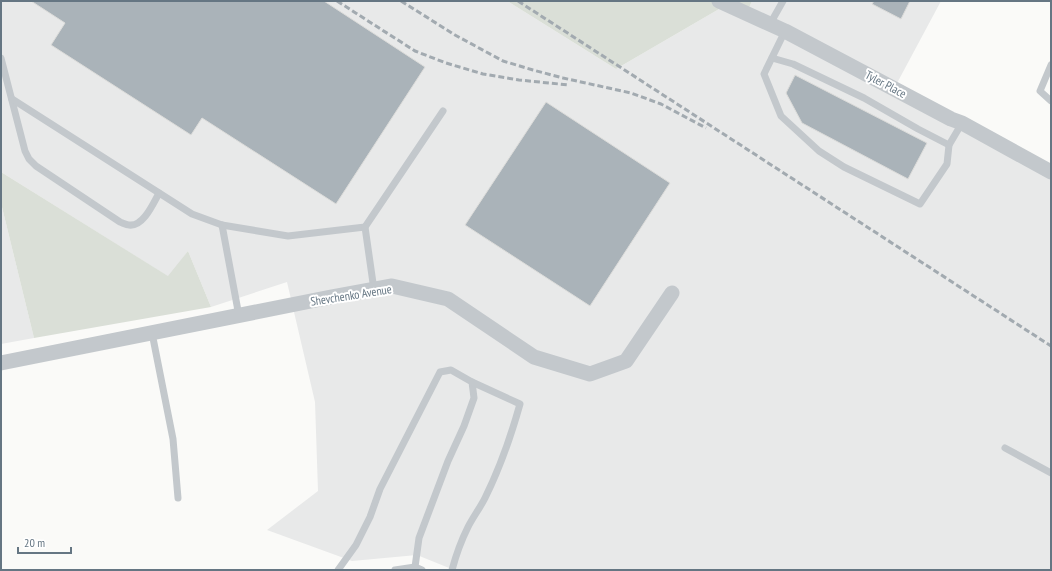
<svg xmlns="http://www.w3.org/2000/svg" width="1052" height="571" viewBox="0 0 1052 571" font-family="'PT Sans Narrow',sans-serif">
  <style>
    .built { fill: #e8e9e9 }
    .green { fill: #dadfd7 }
    .building { fill: #aab3b9; stroke: #dcdcda }
    .lines { fill: none; stroke-linecap: round; stroke-linejoin: round }
    .service { stroke: #c3c8cc; stroke-width: 7 }
    .minor { stroke: #c3c8cc; stroke-width: 15 }
    .rail { stroke: #a2aab0; stroke-width: 3; stroke-dasharray: 6 3; stroke-linecap: butt }
    .labels { text-anchor: middle; dominant-baseline: central; stroke-width: 4; stroke-linejoin: round; paint-order: stroke }
    .street-label { font-size: 12px; fill: #657683; stroke: #fff }
  </style>
  <rect width="100%" height="100%" fill="#fafaf8"/>
  <g class="built">
    <path d="M1,1H507L616,69L726,5L745,17L752,1H941L896,85L1051,167V570H454L417,555L352,561L267,530L318,491L315,402L287,282L211,307L188,251L169,277L1,172Z"/>
    <path d="M1,203L34,338L1,344Z"/>
  </g>
  <g class="green">
    <path d="M507,1H752L745,17L726,5L616,69Z"/>
    <path d="M1,172L168,276L188,251L211,307L34,338L1,203Z"/>
  </g>
  <g class="building">
    <path d="M31,1H324L425,67L336,204L202,118L191,135L51,45L65,23Z"/>
    <path d="M874,1H910L901,19L872,4Z"/>
    <path d="M795,75L927,143L908,179L802,123L786,93Z"/>
    <path d="M546,102L670,183L590,306L465,225Z"/>
  </g>
  <g class="lines">
    <g class="service">
      <path d="M770,24L783,1"/>
      <path d="M785,31L764,74L781,116L819,151L844,167L920,204L947,164L949,145L962,123"/>
      <path d="M1,58L25,151L29,159L36,166L120,222C123,223 126,225 129,225C143,227 153,204 159,193"/>
      <path d="M772,58L793,64L864,98L918,129L949,145"/>
      <path d="M1051,65L1040,91L1051,101"/>
      <path d="M12,99L192,214L222,225L288,236L365,227L443,111"/>
      <path d="M222,225L239,316"/>
      <path d="M365,227L374,290"/>
      <path d="M152,333L173,439L178,498"/>
      <path d="M1005,448L1051,473"/>
      <path d="M338,570L356,545L370,517L380,489L440,372L451,370L472,382L474,398L464,426L448,461L419,538L415,567"/>
      <path d="M395,570L415,567L422,570"/>
      <path d="M452,570C456,555 461,541 468,527C473,517 480,508 485,498C500,468 511,436 520,404L472,382"/>
    </g>
    <g class="minor">
      <path d="M719,1L785,31L951,119L962,123L1051,172"/>
      <path d="M1,363L331,297L392,286L448,299L534,357L590,374L626,361L672,293"/>
    </g>
    <g class="rail">
      <path d="M337,1L415,51L446,63L483,74L519,80L569,85"/>
      <path d="M401,1L455,35L503,61L533,70L563,78L631,93L661,104L706,128"/>
      <path d="M518,1L1051,346"/>
    </g>
  </g>
  <g class="labels">
    <g class="street-label">
      <text transform="translate(886 84) rotate(28)">Tyler Place</text>
      <text transform="translate(351 295) rotate(-9)">Shevchenko Avenue</text>
    </g>
  </g>
  <rect width="1052" height="571" fill="none" stroke="#657683" stroke-width="4"/>
  <path d="M18 547v6h53v-6" fill="none" stroke="#657683" stroke-width="2"/>
  <text x="24" y="547" font-size="12" fill="#657683" stroke="#ffffff" stroke-width="3" paint-order="stroke">20 m</text>
</svg>
